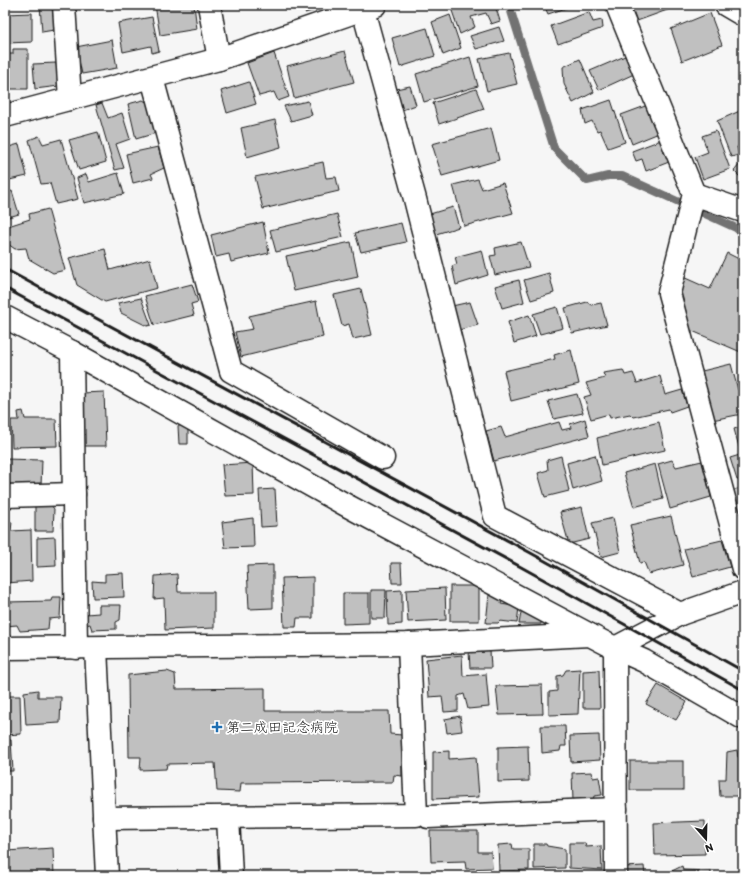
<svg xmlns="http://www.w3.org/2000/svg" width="748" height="881" viewBox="0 0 748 881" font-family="Itim,'Klee One',sans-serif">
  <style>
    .green { fill: #d6d6d6; stroke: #797979 }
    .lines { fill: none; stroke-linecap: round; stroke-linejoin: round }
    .stream { stroke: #727272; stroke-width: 8 }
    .building { fill: #c0c0c0; stroke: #1c1c1c }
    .minor-casing { stroke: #1c1c1c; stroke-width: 25 }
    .minor { stroke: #fff; stroke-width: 22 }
    .rail { stroke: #1c1c1c; stroke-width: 3 }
    .poi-dot { fill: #1f6fb2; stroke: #fff; stroke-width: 1.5 }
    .labels { text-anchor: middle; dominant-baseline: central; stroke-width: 3.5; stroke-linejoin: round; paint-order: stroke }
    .poi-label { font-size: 14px; fill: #1c1c1c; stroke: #fff; text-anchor: start }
  </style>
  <rect width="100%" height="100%" fill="#f6f6f6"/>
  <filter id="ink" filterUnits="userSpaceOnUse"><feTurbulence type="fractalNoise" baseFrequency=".025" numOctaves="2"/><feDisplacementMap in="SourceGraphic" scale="8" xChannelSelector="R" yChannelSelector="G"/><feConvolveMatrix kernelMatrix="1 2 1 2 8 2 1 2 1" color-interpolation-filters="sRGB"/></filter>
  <g filter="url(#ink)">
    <path class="green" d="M743,487V545L728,492Z"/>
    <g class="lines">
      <path class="stream" d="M509,5L554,148L587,181L608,176H622L736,228L743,235"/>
    </g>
    <g class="building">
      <path d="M5,5H24V6L5,7Z"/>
      <path d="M40,5H53L54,30L42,32Z"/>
      <path d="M155,5H194L197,29L160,35Z"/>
      <path d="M302,5H318L320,9L305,13Z"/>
      <path d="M450,5H495L500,21L491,24L486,13L471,17L475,27L460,34Z"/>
      <path d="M544,5H572V6L548,14Z"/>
      <path d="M631,5H668L670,9L637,21Z"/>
      <path d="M589,12L593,22L602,20L603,28L558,44L551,26Z"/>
      <path d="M32,13V42L6,43L5,14Z"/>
      <path d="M710,13L722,45L682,61L671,29Z"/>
      <path d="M450,15L461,48L443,55L432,22Z"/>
      <path d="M152,17L159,51L152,53L151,46L123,52L118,23Z"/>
      <path d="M499,27L504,41L476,49L470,36Z"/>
      <path d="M427,28L435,56L400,67L392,38Z"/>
      <path d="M112,40L117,68L82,74L76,47Z"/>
      <path d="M13,49H28V89H5V54H13Z"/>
      <path d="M345,51L354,82L294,98L287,66Z"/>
      <path d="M274,53L289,97L278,101L274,92L259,96L247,63Z"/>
      <path d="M509,53L517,84L487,91L479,59Z"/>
      <path d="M625,56L634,74L599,90L590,71Z"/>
      <path d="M470,57L478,86L424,102L416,74Z"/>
      <path d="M580,59L594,92L573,103L564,84L563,67Z"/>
      <path d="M56,63L59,86L35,89L33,64Z"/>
      <path d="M249,82L256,104L227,113L221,91Z"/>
      <path d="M410,86L416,105L402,110L396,89Z"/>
      <path d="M476,89L484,109L439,124L433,103Z"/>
      <path d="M143,100L148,103L156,133L136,139L128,104Z"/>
      <path d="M611,100L625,142L608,148L600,130L597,131L592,121L585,124L582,110Z"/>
      <path d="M308,101L312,115L291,121L284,106Z"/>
      <path d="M102,103L108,118L122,113L130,139L116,144L124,168L115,170L96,105Z"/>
      <path d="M648,105L659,133L632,144L621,115Z"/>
      <path d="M742,110L743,113V144L737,147L739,155L731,157L717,121Z"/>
      <path d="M275,120L281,147L247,157L241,128Z"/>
      <path d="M491,128L499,160L442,176L432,144Z"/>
      <path d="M716,131L730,169L703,179L695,157L708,152L702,136Z"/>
      <path d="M98,132L106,162L79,170L69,140Z"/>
      <path d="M39,136L43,144L61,139L78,199L56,204L50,183L41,184L29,140Z"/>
      <path d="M661,140L669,162L646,171L642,159L636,161L632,151Z"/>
      <path d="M19,144L27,176L5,181V148Z"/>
      <path d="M158,147L164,168L151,174L153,178L133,183L126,154Z"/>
      <path d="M323,162L326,178L336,177L339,191L263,209L255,177Z"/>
      <path d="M741,163L743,165V180L734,171Z"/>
      <path d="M118,173L124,194L84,203L77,178L86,174L89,182Z"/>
      <path d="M478,179L482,189L503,183L513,213L464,226L453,185Z"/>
      <path d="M12,191L19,214L5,218V193Z"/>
      <path d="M453,207L459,227L436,234L430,214Z"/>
      <path d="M48,209L65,270L53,273L29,259L26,248L15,249L5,242V227L30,219L29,214Z"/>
      <path d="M337,214L343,237L276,252L270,230Z"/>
      <path d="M263,222L269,253L231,262L229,254L216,257L211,235Z"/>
      <path d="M401,223L406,242L361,252L355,233Z"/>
      <path d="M351,242L358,277L294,291L286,256Z"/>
      <path d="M521,242L529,267L495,275L490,256L496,255L495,248Z"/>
      <path d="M105,249L110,270L150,259L157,288L105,302L77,285L69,258Z"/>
      <path d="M482,250L488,275L456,285L452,266L457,264L455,257Z"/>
      <path d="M727,253L743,261V353L690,330L680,300L683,277L710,289Z"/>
      <path d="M549,273L554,293L531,300L524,280Z"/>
      <path d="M519,280L524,302L502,308L495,286Z"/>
      <path d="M192,284L198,302L191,304L194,315L154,325L145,296Z"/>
      <path d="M361,289L372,335L353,339L349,324L342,326L334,295Z"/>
      <path d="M141,298L151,325L147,326L121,313L118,303Z"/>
      <path d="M316,301L323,337L241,357L235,332L253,329L249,316Z"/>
      <path d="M470,302L478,325L459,330L452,306Z"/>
      <path d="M587,302L591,305L601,303L607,325L572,333L565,308Z"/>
      <path d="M557,307L563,328L540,334L533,314Z"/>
      <path d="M529,315L536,336L514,343L508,322Z"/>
      <path d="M571,350L579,384L511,401L504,371L555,359L554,355Z"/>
      <path d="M731,364L738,390L743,389V409H741L742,414L712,420L702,371Z"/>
      <path d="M623,370L625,375L633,373L637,383L660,376L665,395L682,390L687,406L670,412L669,409L633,417L630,414L610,418L609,414L591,419L584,397L591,395L586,383L605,378L603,373Z"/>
      <path d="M104,392L106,446H83L82,393Z"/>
      <path d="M577,394L583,413L554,419L548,401Z"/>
      <path d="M23,411L25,419H56L57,446L12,447L11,420H19L18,412Z"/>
      <path d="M585,419L589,436L494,461L486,431L501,427L505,437L559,422L562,430L571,428L570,424Z"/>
      <path d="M659,422L665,450L602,465L597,438Z"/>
      <path d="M188,425V444H179L178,426Z"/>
      <path d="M743,426V446L739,447L734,429Z"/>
      <path d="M743,454V479L737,480L730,458Z"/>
      <path d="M595,455L602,481L573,490L567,463Z"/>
      <path d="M561,456L569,491L545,497L538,473L548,470L547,460Z"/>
      <path d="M5,459L42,460L41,486L5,484Z"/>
      <path d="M672,460L676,467L702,461L711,497L670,509L658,464Z"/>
      <path d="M253,463L254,495L225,496L222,465Z"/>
      <path d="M655,464L663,499L634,507L624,473Z"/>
      <path d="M275,489L277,526L261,527L259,490Z"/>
      <path d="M51,505L54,509L53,531H35V506Z"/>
      <path d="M582,507L589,539L569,544L560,512Z"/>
      <path d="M671,516L683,565L649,574L644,562L640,563L630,525Z"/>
      <path d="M253,518L254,547L225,548L222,522Z"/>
      <path d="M613,518L620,552L601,557L592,523Z"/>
      <path d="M5,522H12L11,531L31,530L32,581L7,583Z"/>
      <path d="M55,537L56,566L37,567V538Z"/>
      <path d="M722,540L730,567L693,577L684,549Z"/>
      <path d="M391,563H401L402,583H392Z"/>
      <path d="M273,565V608L249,609L247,566Z"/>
      <path d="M123,573L124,597L93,598L92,581L105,582V574Z"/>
      <path d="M177,574L178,592H214V628L165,630L164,598L154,599L155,576Z"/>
      <path d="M313,577V618H297L296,627H284L282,578Z"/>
      <rect x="450" y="586" width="29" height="35"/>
      <path d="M445,588L446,620L408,622L406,590Z"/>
      <path d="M371,590H386L385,618H371Z"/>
      <path d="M402,590V624L388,625L387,591Z"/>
      <path d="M343,593H369V623L343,624Z"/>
      <path d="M489,595L503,596L501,604L519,607L517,623L500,621L498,623H486Z"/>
      <path d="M52,597H61L60,618L49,619L48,629L20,631L17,625L5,626V608H8L7,602L51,601Z"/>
      <path d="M99,605H121L120,620L116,622V629L92,630L90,624L86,625V614L99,613Z"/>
      <path d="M522,607L542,618L541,624H519Z"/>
      <path d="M490,651L491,668H470L469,652Z"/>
      <path d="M462,655L463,676L486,674L489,707L468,709L464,694L458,696V711L444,712L442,696L429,697L426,659Z"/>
      <path d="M580,669L578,714L549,715V692L557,691V676L563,675L566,670Z"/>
      <path d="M599,670L600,708H583V671Z"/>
      <path d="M167,671L175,674L176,689L265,688V711H389L390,734L402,735V776L394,775L393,782L241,783L240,792L217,791L215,763L167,764L166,769L140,770L141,757H129L128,675Z"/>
      <path d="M542,685L543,714L499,715L496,686Z"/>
      <path d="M658,685L687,702L676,720L646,704Z"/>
      <path d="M38,690V697H61L60,723L26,725L24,692Z"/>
      <path d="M5,696H20L21,734L5,735Z"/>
      <path d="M460,716L462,731L447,733L445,719Z"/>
      <path d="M541,726H565L566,746H561L560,751L542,753Z"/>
      <path d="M599,735L600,760L571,762L570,736Z"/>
      <path d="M5,740H11L13,771H5Z"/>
      <path d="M528,746L529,781L498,782V747Z"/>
      <path d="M737,750L738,757H743V796H720L719,779H726L727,752Z"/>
      <path d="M449,751V759L476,757L479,797L433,799V752Z"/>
      <rect x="630" y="761" width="53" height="29"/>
      <path d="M592,772L593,778L599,777L602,795L594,796L593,800L573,801L572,773Z"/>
      <path d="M705,821V854L655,855L654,823Z"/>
      <path d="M430,831H478V852H491L492,868L466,869L465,861L431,862Z"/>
      <path d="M5,835L6,851L53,848L54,876H5Z"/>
      <path d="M569,843H585L586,847L601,846L602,870L569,868Z"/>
      <path d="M512,844L513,849H529V870L499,871L498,845Z"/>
      <path d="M534,844H546L547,846L565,849V868L534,869Z"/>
      <path d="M644,866L645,876H625L624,867Z"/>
      <path d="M682,866L683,870L711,871V876H662Z"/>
      <path d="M494,874V876H432V875Z"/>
    </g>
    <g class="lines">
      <g class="minor-casing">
        <g id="minor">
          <path d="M64,5L70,99"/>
          <path d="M209,5L219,59"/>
          <path d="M617,5L694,194L669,293L743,569"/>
          <path d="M726,5L743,15"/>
          <path d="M363,10L415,199L495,516L680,614L743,592"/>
          <path d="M152,78L231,371L383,458"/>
          <path d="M5,116L219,59L375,5"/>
          <path d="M694,194L743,211"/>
          <path d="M5,317L72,352L346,505L590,635"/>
          <path d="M72,352L76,648"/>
          <path d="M5,496L74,494"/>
          <path d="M5,648L409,644L590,635L615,648L644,661L743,718"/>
          <path d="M96,648L107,876"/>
          <path d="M228,817L231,876"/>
          <path d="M428,817L616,809"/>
          <path d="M104,818L416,815L409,644"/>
          <path d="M616,876L615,648L680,614"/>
        </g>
      </g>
      <use href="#minor" class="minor"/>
      <g class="rail">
        <path d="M5,269L529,552L743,671"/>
        <path d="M5,288L521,567L743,690"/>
      </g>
    </g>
  </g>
  <path class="poi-dot" d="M215 721h4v4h4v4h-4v4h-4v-4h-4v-4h4z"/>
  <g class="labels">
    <g class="poi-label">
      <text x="226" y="727">第二成田記念病院</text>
    </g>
  </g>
  <rect width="748" height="881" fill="none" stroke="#fff" stroke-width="20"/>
  <rect x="10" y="10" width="728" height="861" fill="none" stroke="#1c1c1c" stroke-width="1.5" filter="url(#ink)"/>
  <g transform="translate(706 839) rotate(160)" stroke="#ffffff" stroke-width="3" paint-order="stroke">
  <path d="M0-3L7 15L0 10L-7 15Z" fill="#1c1c1c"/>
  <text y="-6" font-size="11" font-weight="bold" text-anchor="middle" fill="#1c1c1c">N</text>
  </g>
</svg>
